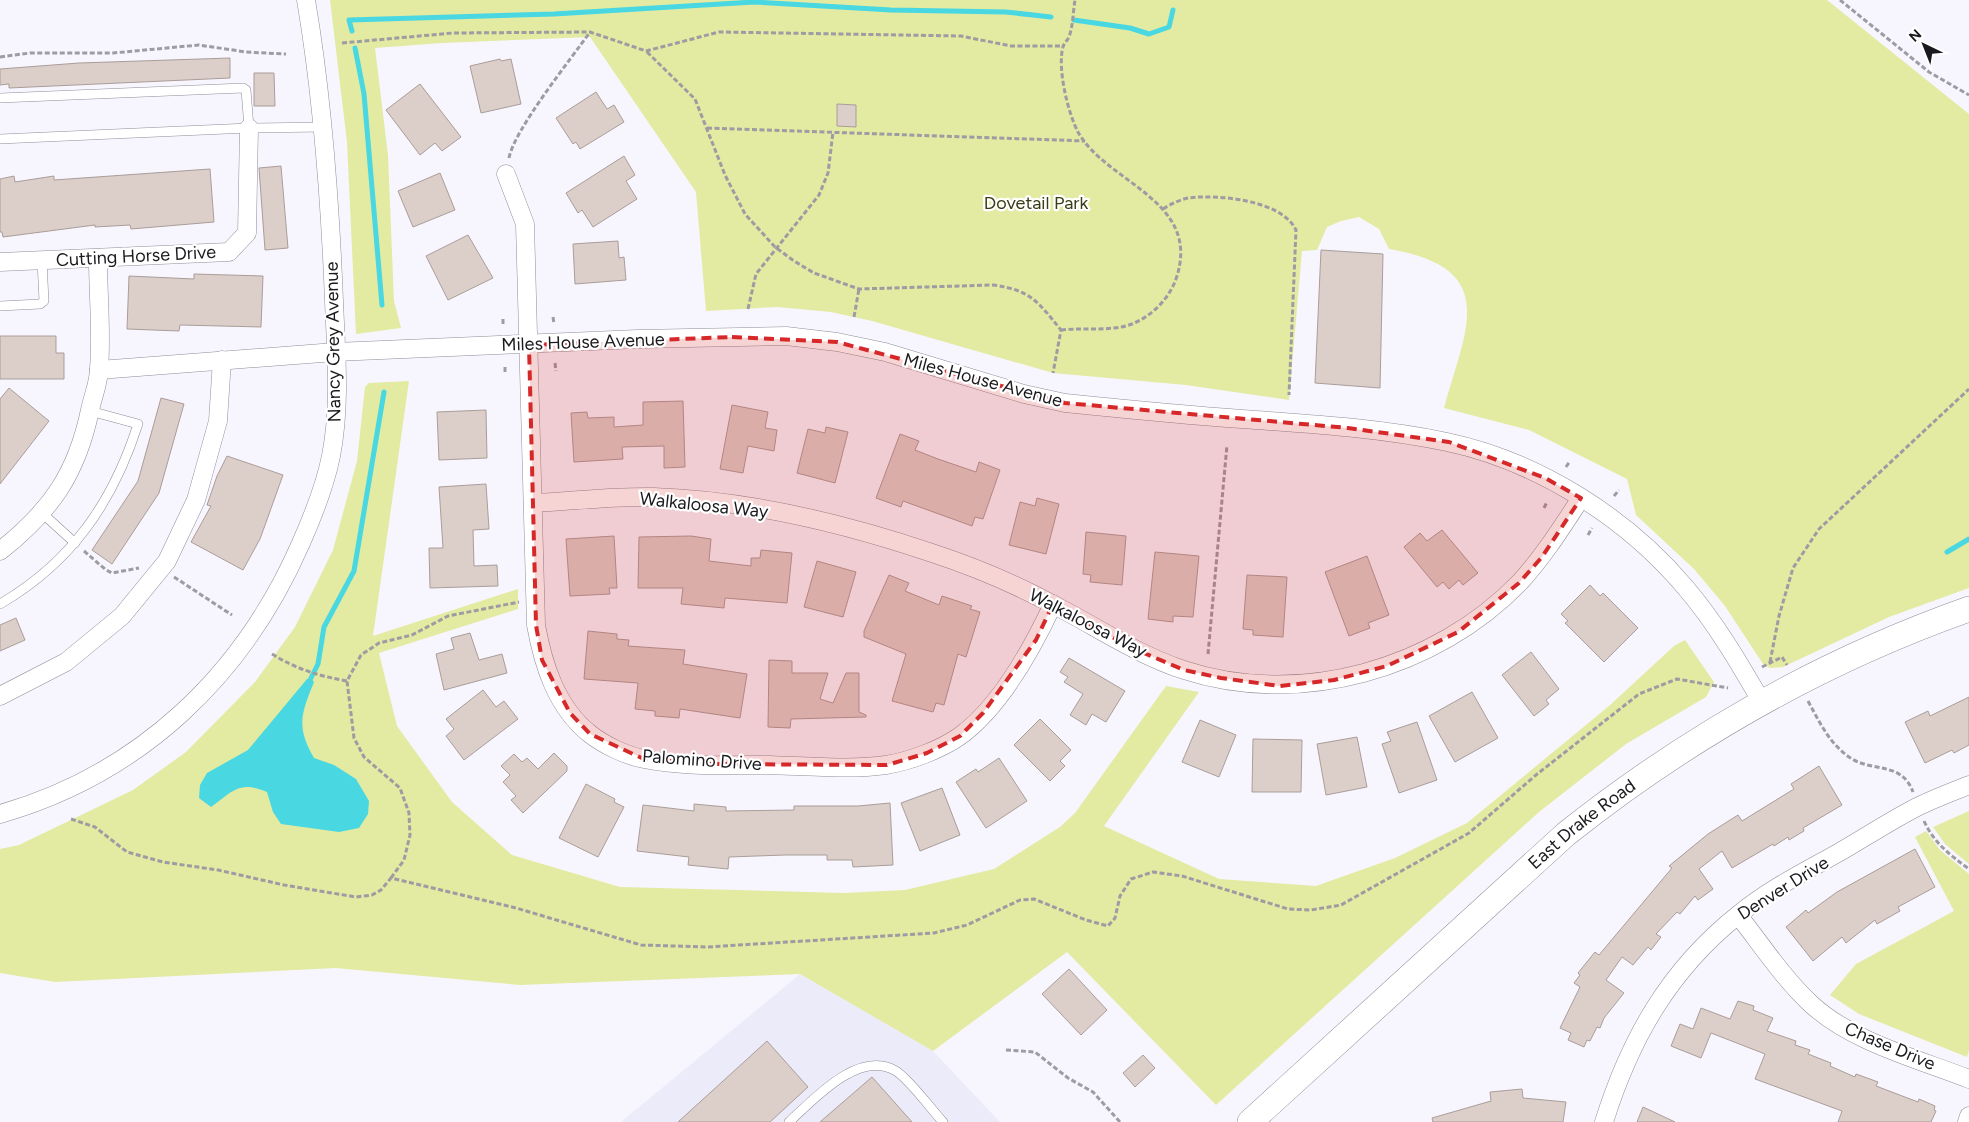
<svg xmlns="http://www.w3.org/2000/svg" width="1969" height="1122" viewBox="0 0 1969 1122" font-family="Figtree,sans-serif">
  <style>
    .built { fill: #ecebfa }
    .green { fill: #e3eaa2 }
    .water { fill: #49d7e2 }
    .lines { fill: none; stroke-linecap: round; stroke-linejoin: round }
    .stream { stroke: #49d7e2; stroke-width: 5 }
    .building { fill: #dccfca; stroke: #aa9d99 }
    .lane-casing { stroke: #8f8e99; stroke-width: 10 }
    .street-casing { stroke: #8f8e99; stroke-width: 19 }
    .secondary-casing { stroke: #8f8e99; stroke-width: 26 }
    .path { stroke: #9d9ca2; stroke-width: 3; stroke-dasharray: 5 2.5; stroke-linecap: butt }
    .lane { stroke: #fff; stroke-width: 9 }
    .street { stroke: #fff; stroke-width: 18 }
    .secondary { stroke: #fff; stroke-width: 25 }
    .marked { fill: #d62828; fill-opacity: 0.2; stroke: #d62828; stroke-width: 4; stroke-dasharray: 10 6; stroke-linejoin: round }
    .labels { text-anchor: middle; dominant-baseline: central; stroke-width: 4.5; stroke-linejoin: round; paint-order: stroke }
    .park-label { font-size: 18px; fill: #393c14; stroke: #fff }
    .street-label { font-size: 18px; fill: #1a1a1e; stroke: #fff }
  </style>
  <rect width="100%" height="100%" fill="#f7f6fe"/>
  <path class="built" d="M800,974L933,1051L1000,1122H621Z"/>
  <g class="green">
    <path d="M330,0H1827L1969,114V588L1889,617L1783,667L1770,668L1763,664L1725,606L1694,569L1636,515L1627,479L1529,430L1444,408C1466,328 1501,268 1389,249L1379,229L1359,217L1341,221L1327,227L1317,250L1302,251L1289,400L1186,385L1053,373L872,321L831,312L777,307L706,311L696,192L590,37L442,43L375,48L388,155L394,301L401,328L356,334L347,142Z"/>
    <path d="M409,381L373,636L518,589V609L379,653L397,726L452,802L512,855L620,887L844,893L905,890L994,869L1060,827L1075,813L1166,686L1199,692L1104,826L1219,879L1316,886L1395,858L1467,823L1609,706L1674,646L1685,640L1714,682L1706,697L1626,744L1539,812L1216,1105L1067,952L933,1051L800,974L520,985L336,968L55,982L0,973V849L19,845L133,790L186,752L255,682L295,627L333,550L357,461L365,387L369,383Z"/>
    <path d="M1969,811V864L1945,844L1933,827Z"/>
    <path d="M1926,831L1940,850L1969,874V1050L1967,1057L1859,1014L1830,995L1856,964L1954,911L1915,837Z"/>
  </g>
  <path class="water" d="M311,678L314,682C301,714 296,727 314,758L334,765L356,779L369,801L368,814L359,828L339,832L281,824L273,812L267,792C239,780 233,791 211,807L199,798L200,785L207,773L248,750L307,679Z"/>
  <g class="lines">
    <g class="stream">
      <path d="M1074,20L1130,28L1149,34L1169,27L1173,10"/>
      <path d="M352,31L349,20L554,14L754,2L891,10L1006,12L1051,17"/>
      <path d="M355,48L364,94L382,305"/>
      <path d="M1947,552L1969,539"/>
      <path d="M311,678L318,664L324,627L354,571L384,392"/>
    </g>
  </g>
  <g class="building">
    <path d="M230,58V78L9,88V84L0,85V69L79,63Z"/>
    <path d="M500,59L501,61L511,59L521,104L481,113L470,66Z"/>
    <path d="M254,73H274L275,106H254Z"/>
    <path d="M420,84L461,137L442,151L435,143L420,155L386,110Z"/>
    <path d="M596,92L607,109L614,105L624,122L580,149L576,142L573,144L556,118Z"/>
    <path d="M837,104L856,105V127L837,126Z"/>
    <path d="M624,156L635,175L626,181L637,199L593,227L582,210L578,213L566,193Z"/>
    <path d="M281,166L288,248L265,250L259,168Z"/>
    <path d="M210,169L214,222L131,229L130,225L95,227V225L3,237L2,232H0V179L14,176L15,182L54,176V180Z"/>
    <path d="M440,173L455,210L413,227L398,191Z"/>
    <path d="M468,235L493,278L448,300L426,256Z"/>
    <path d="M618,241L619,258L624,257L626,280L575,284L573,244Z"/>
    <path d="M1321,250L1383,254L1380,388L1315,383Z"/>
    <path d="M194,274L263,276L261,327L180,325L179,331L127,329L129,276L194,279Z"/>
    <path d="M0,336H56V353H64V379H0Z"/>
    <path d="M9,388L49,421L0,484V399Z"/>
    <path d="M161,398L184,404L159,493L112,564L92,550L138,481Z"/>
    <path d="M683,401L685,467L664,468V446L622,447L623,459L574,462L571,413L587,412L588,418L614,417V427L643,425V402Z"/>
    <path d="M732,405L768,412L765,428L777,430L774,451L748,446L743,473L720,469Z"/>
    <path d="M486,410L487,458L439,460L437,412Z"/>
    <path d="M826,427L848,432L835,483L797,473L808,429L825,433Z"/>
    <path d="M900,434L919,441L915,450L938,459L976,472L979,462L1000,470L983,519L975,517L972,526L903,501L901,507L876,498Z"/>
    <path d="M227,456L283,475L260,539L243,570L191,542L211,506L207,505L217,476Z"/>
    <path d="M486,484L489,529L473,530L474,566L497,565L498,586L430,588L429,548H443L439,487Z"/>
    <path d="M1037,498L1059,504L1046,554L1009,545L1020,502L1035,506Z"/>
    <path d="M1442,530L1478,573L1463,585L1459,580L1449,589L1443,582L1437,587L1404,547L1420,533L1427,541Z"/>
    <path d="M1086,532L1126,536L1122,585L1090,582L1091,575L1083,574Z"/>
    <path d="M614,536L617,588H609L610,594L570,596L566,539Z"/>
    <path d="M691,536L711,539L709,561L751,566V558H760L761,550L792,553L787,603L725,598L724,608L681,604L683,588H638L639,537Z"/>
    <path d="M1155,552L1199,556L1193,617L1173,616V622L1148,619Z"/>
    <path d="M1367,556L1389,615L1368,623L1370,628L1349,636L1325,572Z"/>
    <path d="M817,561L856,572L843,617L804,607Z"/>
    <path d="M889,575L909,583L905,591L939,605L942,596L972,606L970,609L980,612L966,657L958,654L944,705L936,703L933,712L892,701L906,654L864,637V631Z"/>
    <path d="M1247,575L1287,577L1283,637L1253,635V630L1243,629Z"/>
    <path d="M1590,585L1600,596L1603,593L1638,628L1604,662L1565,623L1568,621L1561,614Z"/>
    <path d="M16,618L25,640L0,651V625Z"/>
    <path d="M588,631L617,634V639L629,640L628,646L685,650L683,664L747,674L740,718L680,709L679,718L655,716V711L635,709L638,683L584,679Z"/>
    <path d="M470,633L479,660L502,654L507,673L444,690L436,654L454,649L451,638Z"/>
    <path d="M1531,652L1559,689L1546,700L1549,704L1534,716L1502,675Z"/>
    <path d="M1069,658L1125,691L1106,722L1092,714L1086,725L1070,715L1083,694L1064,682L1068,677L1060,672Z"/>
    <path d="M769,660L792,661V673H828L820,699L833,703L846,673H859V712L866,715V717L791,719L790,728L768,727Z"/>
    <path d="M483,690L496,707L504,701L518,719L464,760L446,736L454,729L446,719Z"/>
    <path d="M1472,692L1498,738L1455,762L1429,716Z"/>
    <path d="M1969,697V745L1954,753L1952,750L1925,763L1905,722L1928,711L1930,716Z"/>
    <path d="M1040,719L1071,750L1060,761L1065,766L1050,781L1014,745Z"/>
    <path d="M1200,720L1236,735L1219,777L1182,762Z"/>
    <path d="M1417,722L1437,780L1399,793L1382,744L1391,741L1387,732Z"/>
    <path d="M1357,737L1367,787L1326,795L1317,744Z"/>
    <path d="M1253,739L1302,740L1301,792H1252Z"/>
    <path d="M554,753L567,766V771L523,813L511,800L516,796L503,782L510,775L501,766L514,754L522,762L527,758L538,769Z"/>
    <path d="M999,758L1027,801L986,828L956,782L976,769L978,772Z"/>
    <path d="M1819,766L1842,805L1803,828L1804,831L1789,840L1788,837L1774,846L1773,844L1732,868L1722,851L1699,869L1713,889L1698,900L1695,896L1680,914L1677,912L1656,934L1661,937L1651,950L1648,947L1633,965L1622,957L1606,980L1624,993L1604,1018L1600,1028L1597,1027L1590,1041L1587,1040L1584,1047L1568,1040L1571,1033L1560,1028L1580,987L1574,983L1580,975L1578,973L1595,952L1599,955L1672,868L1669,866L1708,834L1738,815L1742,821L1794,789L1791,784Z"/>
    <path d="M586,784L615,799L614,802L624,807L598,857L559,838Z"/>
    <path d="M942,788L960,835L920,851L901,803Z"/>
    <path d="M890,803L893,865L853,867L852,860H827V855H785L729,857L728,869L688,865L689,857L637,851L643,805L694,811V804L726,807V811L794,810V806H858Z"/>
    <path d="M1915,849L1935,887L1898,907L1900,911L1877,924L1875,920L1846,943L1842,937L1813,961L1786,927L1806,910L1808,913L1837,892Z"/>
    <path d="M1069,969L1107,1010L1081,1035L1042,994Z"/>
    <path d="M1738,1001L1754,1006L1753,1010L1773,1018L1767,1031L1796,1041L1795,1045L1810,1050L1808,1054L1831,1063L1830,1066L1855,1077L1856,1074L1878,1082L1876,1086L1918,1102L1919,1099L1935,1106L1934,1110L1936,1111L1931,1122H1838L1842,1111L1755,1079L1765,1054L1711,1033L1701,1058L1671,1046L1680,1024L1693,1029L1701,1008L1730,1019Z"/>
    <path d="M767,1041L808,1087L770,1122H678Z"/>
    <path d="M1143,1055L1155,1068L1135,1087L1123,1073Z"/>
    <path d="M872,1077L912,1122H820Z"/>
    <path d="M1522,1089L1523,1098L1566,1102L1563,1122H1433L1432,1118L1491,1101L1490,1092Z"/>
    <path d="M1643,1107L1675,1122H1637Z"/>
  </g>
  <g class="lines">
    <g class="lane-casing">
      <g id="lane">
        <path d="M0,98L243,88L246,90L249,128"/>
        <path d="M0,139L249,128L324,127"/>
        <path d="M0,306L40,304L44,301L42,261"/>
        <path d="M42,513L75,543"/>
        <path d="M0,604C72,562 113,502 138,424L90,411"/>
        <path d="M789,1122C814,1099 859,1049 896,1071C909,1079 931,1109 943,1122"/>
      </g>
    </g>
    <g class="street-casing">
      <g id="street">
        <path d="M506,174L525,224L536,625C543,664 556,707 590,734C604,745 627,756 644,759C683,767 729,765 769,765C805,766 852,770 886,765C910,761 940,750 960,736C1001,706 1032,649 1053,604"/>
        <path d="M0,262L229,252L247,233L249,128"/>
        <path d="M99,370L335,352L638,339L786,336L837,342L885,352L1024,394L1065,403C1124,409 1183,415 1242,419C1311,424 1380,428 1447,442C1537,461 1626,517 1685,587C1715,622 1738,661 1761,701"/>
        <path d="M533,503C573,501 614,496 654,497C746,500 846,524 932,553C975,567 1015,584 1054,605C1097,627 1138,655 1184,670C1300,708 1436,669 1520,582C1544,556 1562,527 1581,498"/>
        <path d="M0,551C51,511 77,473 90,410C93,396 99,382 99,369C102,332 98,295 98,258"/>
        <path d="M0,696L66,662L122,616L167,561L196,500L218,421L222,360"/>
        <path d="M0,814C140,774 243,676 301,543C313,516 325,486 331,456C341,405 336,352 334,301C330,199 323,100 306,0"/>
        <path d="M1738,915C1761,944 1783,978 1811,1004C1852,1042 1918,1059 1969,1079"/>
        <path d="M1604,1122C1630,1039 1669,970 1738,915C1768,890 1804,872 1838,853C1864,838 1890,821 1917,807C1933,799 1952,792 1969,785"/>
        <path d="M1967,1122L1969,1116"/>
      </g>
    </g>
    <g class="secondary-casing">
      <g id="secondary">
        <path id="s1" d="M1250,1122L1566,834C1688,737 1822,661 1969,609"/>
      </g>
    </g>
    <g class="path">
      <path d="M1840,0L1929,72L1969,95"/>
      <path d="M342,43L453,33L590,32L646,51L719,32L961,36L1011,46H1063"/>
      <path d="M647,52L695,99L725,175L745,214L775,247L794,261L814,273L859,289L993,285C1031,290 1038,302 1061,330L1053,373"/>
      <path d="M0,57L30,53H113L199,45L246,52L286,54"/>
      <path d="M707,128L1085,141"/>
      <path d="M509,158C514,130 571,59 590,32"/>
      <path d="M1163,209C1171,204 1179,200 1188,198C1217,194 1282,200 1296,230L1289,395"/>
      <path d="M748,309L756,274L819,195L828,173L833,132"/>
      <path d="M553,317L554,324"/>
      <path d="M854,317L859,289"/>
      <path d="M503,319V326"/>
      <path d="M1061,330C1079,328 1097,330 1114,328C1142,326 1167,304 1176,279C1203,200 1107,184 1078,132C1068,113 1057,68 1063,47C1064,43 1067,41 1069,37C1073,26 1073,12 1075,0"/>
      <path d="M555,363L556,371"/>
      <path d="M505,367V373"/>
      <path d="M1566,467L1570,461"/>
      <path d="M1614,496L1619,490"/>
      <path d="M1544,508L1547,502"/>
      <path d="M1588,535L1592,528"/>
      <path d="M84,551L106,570L112,573L139,568"/>
      <path d="M174,577L232,615"/>
      <path d="M272,654C296,669 319,676 347,681"/>
      <path d="M1208,654L1227,445"/>
      <path d="M1770,662L1779,616L1793,568L1819,529L1969,389"/>
      <path d="M1762,667L1782,657L1787,665"/>
      <path d="M1808,701C1820,723 1830,745 1852,759C1874,772 1902,762 1913,792"/>
      <path d="M71,819L95,827L127,852L163,862L218,870L284,885L356,897L372,895L381,890L391,878L516,908L641,945L707,947L934,933L967,925L1020,900L1034,899L1086,920L1108,926L1115,918L1120,896L1131,879L1153,872L1182,876L1288,909L1311,910L1341,905L1469,833L1536,775L1639,694L1677,679L1728,688"/>
      <path d="M1924,821C1934,843 1950,855 1969,869"/>
      <path d="M391,878L404,860L410,835L409,813L400,788L364,757L354,738L347,681L361,655L379,643L412,635L448,616L519,602"/>
      <path d="M1006,1050L1035,1052L1068,1078L1093,1092L1120,1122"/>
    </g>
    <use href="#lane" class="lane"/>
    <use href="#street" class="street"/>
    <use href="#secondary" class="secondary"/>
  </g>
  <path class="marked" d="M732,337L837,342L1065,403L1348,428L1449,442L1545,478L1581,498L1542,557L1519,583L1458,632L1387,666L1334,680L1280,686L1221,678L1184,670L1132,648L1053,604L1036,640L983,713L960,736L927,753L887,765L707,764L644,759L590,734L570,713L542,660L536,625L529,345Z"/>
  <g class="labels">
    <g class="park-label">
      <text x="1036" y="203">Dovetail Park</text>
    </g>
    <g class="street-label">
      <text transform="translate(136 256) rotate(-3)">Cutting Horse Drive</text>
      <text transform="translate(333 342) rotate(-91)">Nancy Grey Avenue</text>
      <text transform="translate(583 342) rotate(-2)">Miles House Avenue</text>
      <text transform="translate(983 380) rotate(15)">Miles House Avenue</text>
      <text transform="translate(704 505) rotate(6)">Walkaloosa Way</text>
      <text transform="translate(1088 623) rotate(27)">Walkaloosa Way</text>
      <text transform="translate(702 760) rotate(4)">Palomino Drive</text>
      <text stroke="none"><textPath href="#s1" startOffset="446">East Drake Road</textPath></text>
      <text transform="translate(1783 888) rotate(-32)">Denver Drive</text>
      <text transform="translate(1890 1046) rotate(23)">Chase Drive</text>
    </g>
  </g>
  <g transform="translate(1924 45) rotate(317)" stroke="#ffffff" stroke-width="4" paint-order="stroke">
  <path d="M0-4L9 19L0 12L-9 19Z" fill="#1a1a1e"/>
  <text y="-8" font-size="14" font-weight="bold" text-anchor="middle" fill="#1a1a1e">N</text>
  </g>
</svg>
